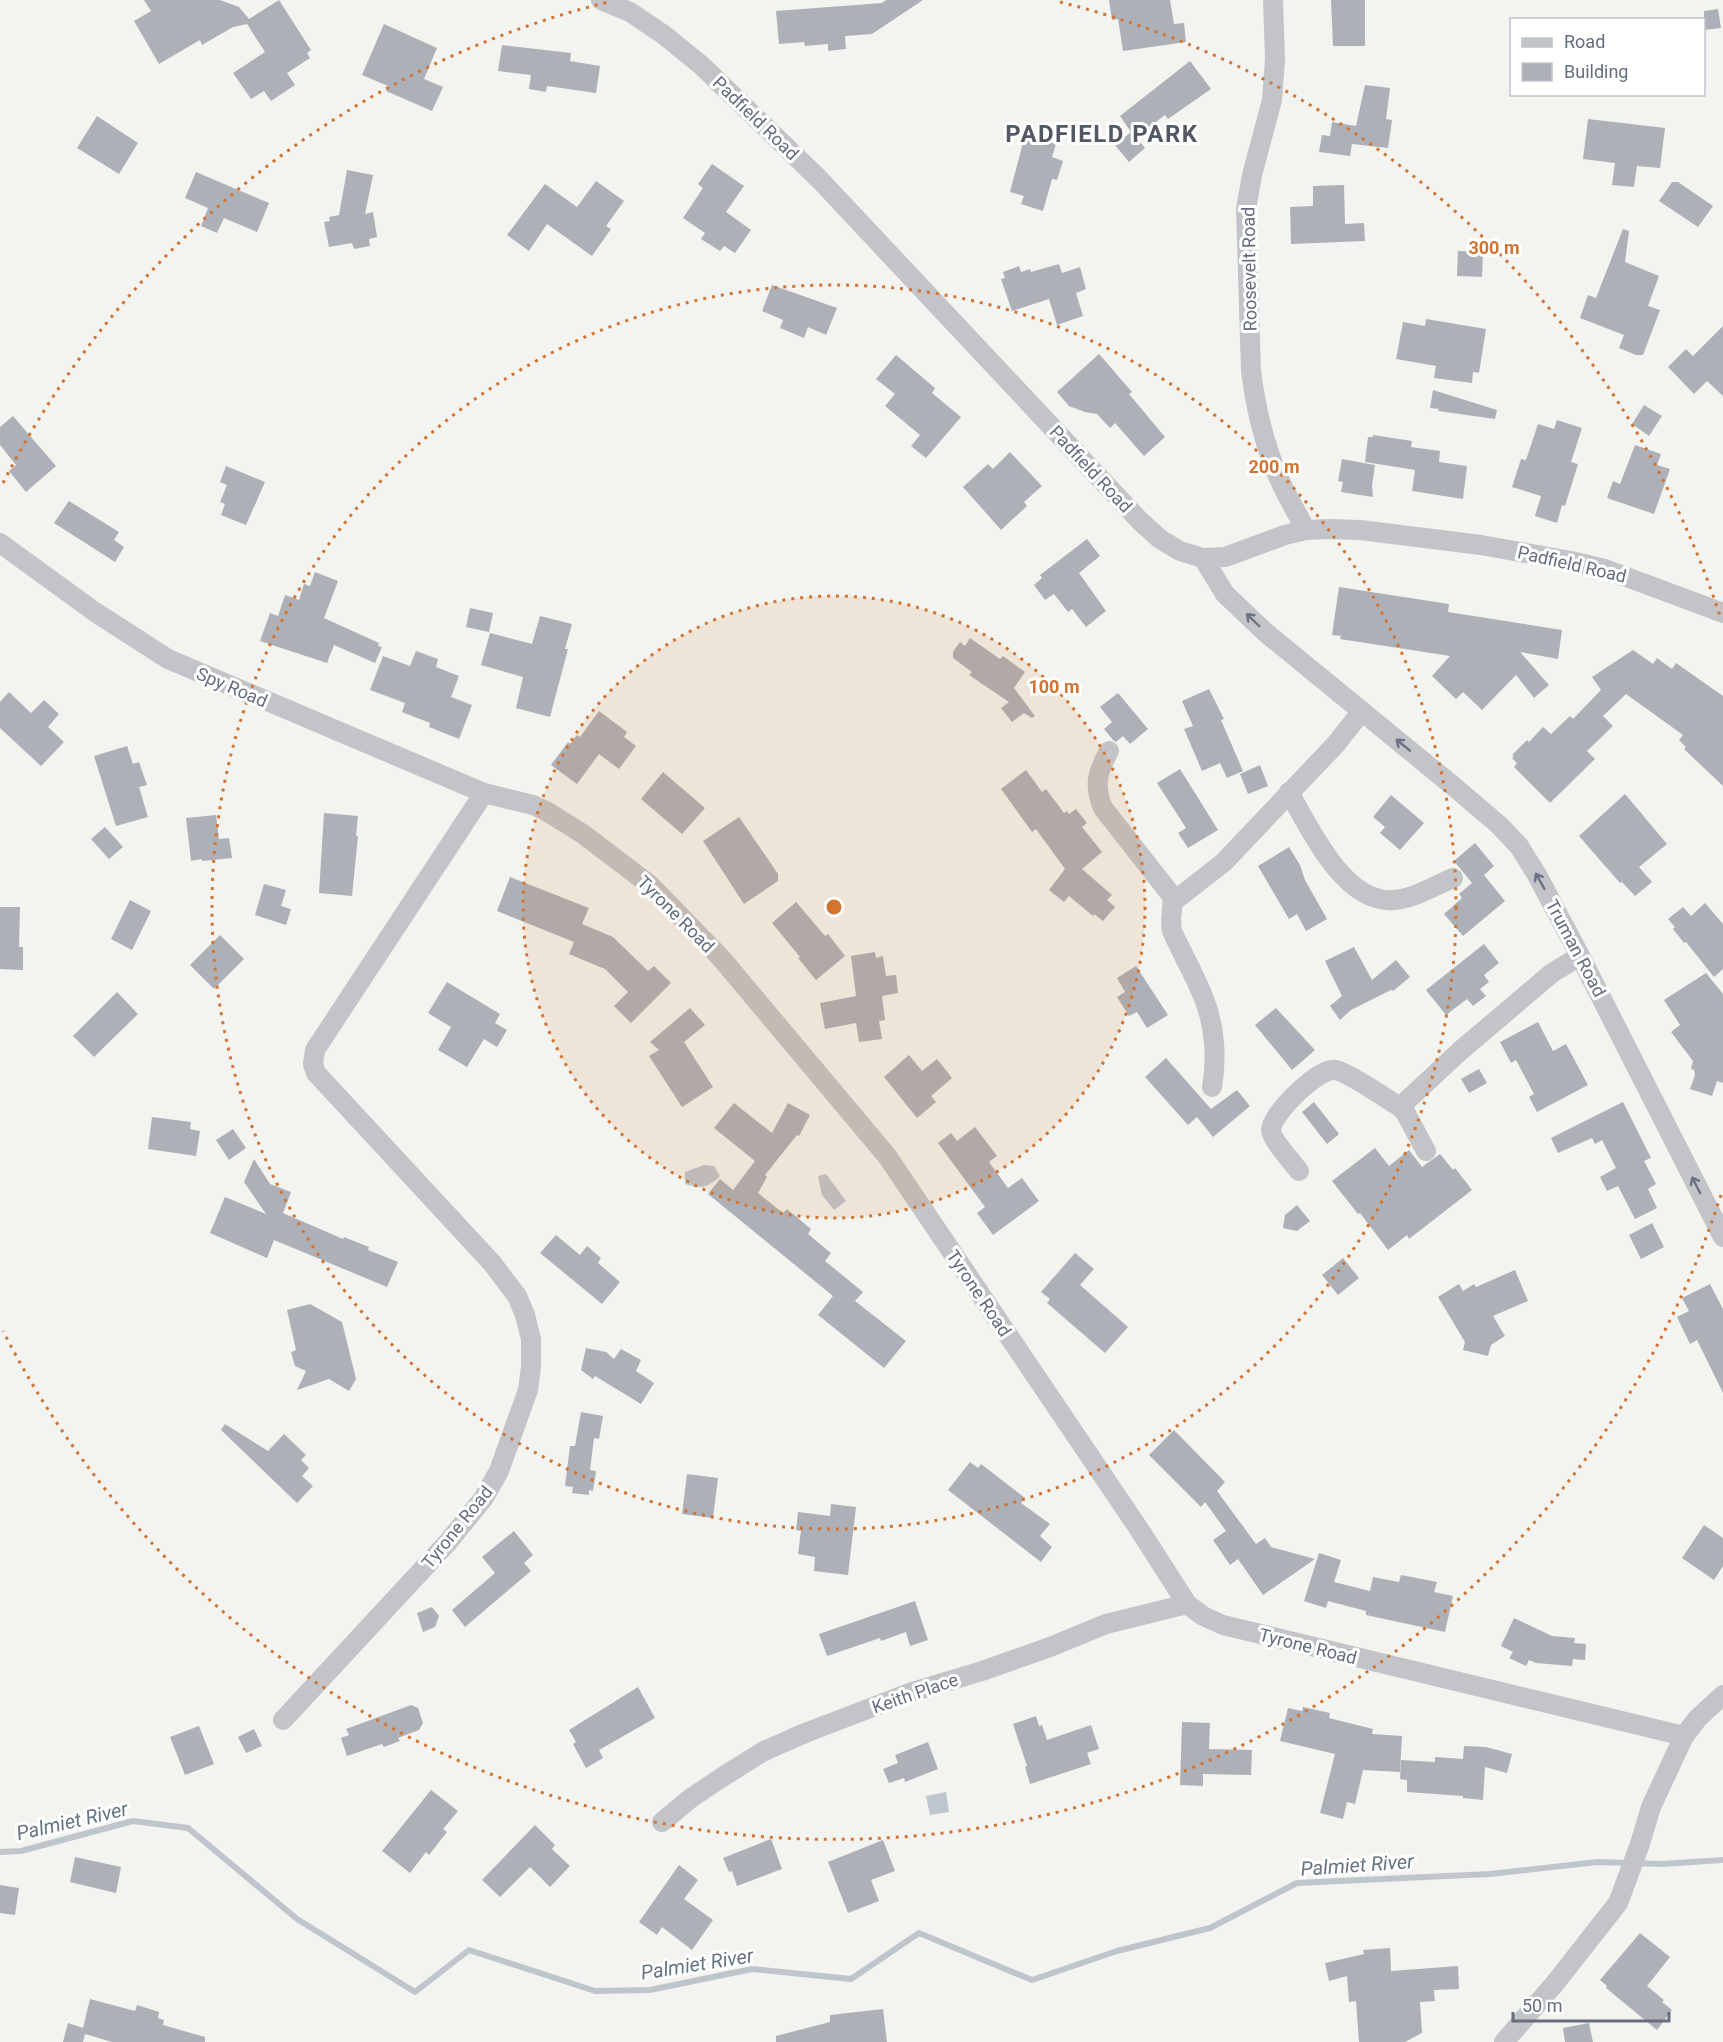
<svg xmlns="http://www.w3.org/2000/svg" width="1723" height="2042" viewBox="0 0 1723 2042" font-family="Roboto,sans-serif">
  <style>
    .water { fill: #bfc5cc }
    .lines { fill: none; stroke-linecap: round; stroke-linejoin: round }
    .stream { stroke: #bfc5cc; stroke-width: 6 }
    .building { fill: #adb1b7 }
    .street { stroke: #c2c4c8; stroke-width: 20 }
    .oneway { stroke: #6a7283 }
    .ring { fill: none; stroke: #d17431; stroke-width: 3; stroke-dasharray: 3 6 }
    .labels { text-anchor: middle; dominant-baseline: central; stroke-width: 6; stroke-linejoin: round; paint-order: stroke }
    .street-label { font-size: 18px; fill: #656e7f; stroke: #fff }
    .water-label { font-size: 20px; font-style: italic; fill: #657584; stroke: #fff }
    .district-label { font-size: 24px; font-weight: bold; letter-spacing: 1.5px; fill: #525965; stroke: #fff }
    .centre { fill: #d17431; stroke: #fff; stroke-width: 3 }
    .ring-label { font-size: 18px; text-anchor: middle; font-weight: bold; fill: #d17431; stroke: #fff; stroke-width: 6; stroke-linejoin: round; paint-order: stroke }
  </style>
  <rect width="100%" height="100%" fill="#f3f4f0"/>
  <g class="water">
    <path d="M704,1165L714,1166L720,1176C708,1188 700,1189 685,1184V1172Z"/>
    <path d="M826,1174L846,1201L834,1210L822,1195L818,1176Z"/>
    <path d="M946,1792L949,1812L930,1815L926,1796Z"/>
  </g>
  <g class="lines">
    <path class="stream" d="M0,1852L21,1851L133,1821L188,1828L297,1919L415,1992L469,1950L595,1991L650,1990L752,1969L851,1979L919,1933L1032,1980L1117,1951L1210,1928L1297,1883L1490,1874L1597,1862L1662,1864L1723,1860"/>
  </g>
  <g class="building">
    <path d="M144,0H220L239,7L249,19L279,0L311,50L307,53L310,58L287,73L295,85L271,101L264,91L251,99L233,73L265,52L247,24L233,27L202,45L200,40L159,64L134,21L151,11Z"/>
    <path d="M886,0H923L872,34L845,36L846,49L828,51V44L805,46L804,42L779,44L776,11L882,3Z"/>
    <path d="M1109,0H1170L1174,24L1184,23L1186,42L1123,51L1118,19L1112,20Z"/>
    <path d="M1331,0H1365V46H1333Z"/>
    <path d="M1718,9L1721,28L1704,30V11Z"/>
    <path d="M384,24L437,48L424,79L443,87L432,111L386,91L388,86L362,75Z"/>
    <path d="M502,45L571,53L570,61L600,66L596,93L547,86L546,92L529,89L531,75L498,71Z"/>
    <path d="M1190,61L1211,89L1168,119L1165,115L1136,137L1145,148L1129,162L1115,145L1131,132L1120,116Z"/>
    <path d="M1365,85L1390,88L1386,119L1392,120L1388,148L1352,144L1350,156L1319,152L1322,135L1330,136L1332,122L1356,126Z"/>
    <path d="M97,116L138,143L119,174L77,148Z"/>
    <path d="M1588,119L1665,128L1660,168L1637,166L1634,187L1612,185L1615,163L1583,159Z"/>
    <path d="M1025,135L1056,144L1052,157L1063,161L1057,180L1052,179L1043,211L1021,204L1024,196L1010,192Z"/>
    <path d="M712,164L744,186L726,212L751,230L735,253L724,246L720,251L701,239L705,233L683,218L703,188L698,184Z"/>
    <path d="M347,170L373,175L365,214L373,212L377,237L369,239L370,246L354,249L352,243L329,247L324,222L330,221L329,217L339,215Z"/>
    <path d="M196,172L269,203L257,232L224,218L217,233L201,226L208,208L185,198Z"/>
    <path d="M596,181L624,201L606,226L611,229L592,256L547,224L529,251L507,235L545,184L577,207Z"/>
    <path d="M1672,182H1678L1713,206L1698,227L1659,201Z"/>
    <path d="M1344,185L1345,224L1364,223L1365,241L1291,244L1290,207L1313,206V186Z"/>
    <path d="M1623,229L1629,231L1625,262L1659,276L1648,306L1660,310L1643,355H1636L1619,348L1624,335L1580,318L1588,295L1596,298Z"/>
    <path d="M1458,251L1483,252L1482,277L1457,276Z"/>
    <path d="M1059,264L1062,273L1080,267L1086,289L1076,293L1083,316L1057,325L1049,299L1012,311L1001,279L1005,278L1003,272L1019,266L1021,272L1030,269L1031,272Z"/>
    <path d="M772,285L837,308L826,335L808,327L804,338L780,328L783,320L762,311Z"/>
    <path d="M1426,319L1486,329L1479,373L1473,372L1472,383L1434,378L1436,366L1396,359L1403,322L1425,326Z"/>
    <path d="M1723,326V396L1707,381L1694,394L1668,367L1686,349L1693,356Z"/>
    <path d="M1099,354L1132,392L1129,394L1165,437L1144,456L1115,423L1110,428L1097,414L1085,412L1069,406L1057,392Z"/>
    <path d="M896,355L935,388L932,393L961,417L926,458L911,446L920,435L885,406L895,394L876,379Z"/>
    <path d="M1433,390L1497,410L1495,419L1438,411L1439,409L1430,408Z"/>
    <path d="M1644,405L1662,416L1649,436L1632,424Z"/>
    <path d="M13,416L56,466L26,492L9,471L16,465L0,445V427Z"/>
    <path d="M1557,420L1582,428L1571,462L1578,464L1565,506L1562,505L1557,523L1535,516L1541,496L1512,487L1521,459L1526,460L1538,424L1554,429Z"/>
    <path d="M1373,435L1412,441L1411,447L1440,451L1439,462L1467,466L1463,499L1412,491L1415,470L1365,462L1368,437H1373Z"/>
    <path d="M1635,445L1661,454L1657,465L1670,469L1654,514L1607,498L1613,481L1620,484Z"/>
    <path d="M1010,452L1042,486L1024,502L1027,506L1001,530L963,487L988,464L993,469Z"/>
    <path d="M1342,459L1375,465L1372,486L1373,497L1341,492L1343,482L1338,481Z"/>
    <path d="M226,466L265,482L246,525L221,515L225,504L220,502L227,485L220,482Z"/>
    <path d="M69,501L119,532L114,540L124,547L115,562L54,523Z"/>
    <path d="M1087,539L1100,556L1079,573L1106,611L1086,627L1072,609L1068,612L1054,594L1045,600L1034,585L1042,578L1040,575Z"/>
    <path d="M315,572L338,581L324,618L379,643L378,646L382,647L375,663L334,645L327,663L260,641L270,613L278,616L285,595L299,600L304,584L310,586Z"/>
    <path d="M1339,587L1449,604L1448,612L1562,630L1558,659L1520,652L1549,685L1534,698L1516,675L1482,710L1463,692L1456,699L1432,676L1450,656L1340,639L1341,636L1332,635Z"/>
    <path d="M470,608L493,613L489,632L466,627Z"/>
    <path d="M540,616L572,624L565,649H568L550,717L516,708L523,677L481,665L490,633L532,644Z"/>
    <path d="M970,638L1000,659L1003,656L1025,672L1014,688L1035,716L1032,718L1024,713L1012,722L1001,708L1009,702L969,675L972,672L953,658V652L960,642L965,646Z"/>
    <path d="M1633,650L1653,664L1657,658L1672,669L1676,663L1723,696V786L1684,749L1686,747L1679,740L1683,735L1626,694L1603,716L1613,726L1587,751L1595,759L1550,803L1514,767L1517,763L1512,758L1514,756L1512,755L1527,740L1529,742L1543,727L1551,734L1570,716L1573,719L1601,690L1592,677Z"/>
    <path d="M416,651L438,659L436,667L459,676L451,697L472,705L459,739L429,727L430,723L402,712L405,703L370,690L383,656L410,666Z"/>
    <path d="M1209,689L1224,719L1221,720L1243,771L1227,778L1220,763L1202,771L1184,729L1193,726L1182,701Z"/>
    <path d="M9,692L31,713L44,700L59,714L48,727L64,742L41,766L0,728V702Z"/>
    <path d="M1118,693L1148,729L1130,744L1123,736L1116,742L1113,740L1104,729L1112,722L1100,707Z"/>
    <path d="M599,711L627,732L624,737L636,746L619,769L599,754L577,784L551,765L568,742L570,744L577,735L580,737Z"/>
    <path d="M127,746L133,764L139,762L147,785L139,787L148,817L116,826L94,756Z"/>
    <path d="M1260,765L1268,786L1248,794L1240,774Z"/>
    <path d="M1180,769L1218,830L1188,848L1178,833L1186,828L1157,783Z"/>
    <path d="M1026,770L1042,792L1046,789L1064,813L1067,811L1069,814L1076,809L1087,823L1082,827L1102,852L1082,869L1112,895L1107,900L1115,907L1103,921L1094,914L1093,916L1069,896L1064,902L1049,890L1065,869L1036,829L1032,832L1001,789Z"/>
    <path d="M663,772L705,808L682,834L641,799Z"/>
    <path d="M1625,794L1667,844L1639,867L1652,882L1635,896L1622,882L1620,883L1579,836Z"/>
    <path d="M1391,795L1424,823L1400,850L1380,833L1385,827L1373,817Z"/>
    <path d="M324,813L358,816L356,836H358L352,896L319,893Z"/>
    <path d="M216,815L219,839L229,838L232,858L202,861V859L191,861L186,818Z"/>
    <path d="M739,817L778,874V881L744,904L703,841Z"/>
    <path d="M105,827L123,847L109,859L91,839Z"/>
    <path d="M1475,843L1494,866L1484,875L1505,901L1463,936L1444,914L1462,898L1459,894L1472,883L1454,861Z"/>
    <path d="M1289,847L1300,865L1305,880L1327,919L1306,931L1297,914L1289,919L1258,866Z"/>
    <path d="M510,877L589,908L582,924L613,937L648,971L654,966L671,983L631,1023L614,1006L628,992L605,969L569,954L574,942L497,911Z"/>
    <path d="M264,884L286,890L281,906L291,909L286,925L255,915Z"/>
    <path d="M130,900L151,911L132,950L111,939Z"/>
    <path d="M796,902L825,936L828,934L845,956L816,980L798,958L800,957L772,923Z"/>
    <path d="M1705,903L1723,924V969L1714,977L1686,942L1684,943L1673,929L1675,927L1668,919L1683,907L1691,916Z"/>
    <path d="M0,907H20L19,947H23V970L0,969Z"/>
    <path d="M220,935L244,959L214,989L190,965Z"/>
    <path d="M1484,944L1499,963L1484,975L1489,982L1480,989L1486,996L1473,1006L1467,999L1446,1015L1426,990Z"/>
    <path d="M1354,947L1372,980L1396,960L1410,977L1393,991L1391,990L1351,1010L1340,1020L1330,1006L1342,996L1325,961Z"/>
    <path d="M875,952L876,958L883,956L886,976L896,975L898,993L882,996L885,1020L879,1021L882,1039L859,1042L856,1023L825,1029L820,1003L856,996L851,956Z"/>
    <path d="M1136,966L1168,1015L1147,1028L1137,1012L1129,1016L1117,997L1125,992L1117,978Z"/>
    <path d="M1706,973L1723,994V1083L1717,1081L1712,1096L1690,1089L1695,1075L1694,1070L1691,1069L1693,1061L1671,1032L1680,1025L1664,1000Z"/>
    <path d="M447,982L500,1014L495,1023L507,1030L497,1047L484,1039L467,1067L438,1050L451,1027L428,1013Z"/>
    <path d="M117,992L138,1014L94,1057L73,1036Z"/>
    <path d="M690,1008L705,1025L684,1042L713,1087L682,1107L649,1056L659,1050L650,1042Z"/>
    <path d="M1276,1008L1315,1050L1292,1070L1255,1025Z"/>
    <path d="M1538,1022L1553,1051L1566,1044L1588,1085L1537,1112L1529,1097L1534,1094L1516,1060L1511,1063L1500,1042Z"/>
    <path d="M909,1055L922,1071L937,1059L952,1078L931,1096L936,1102L917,1118L884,1077Z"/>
    <path d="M1166,1058L1211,1109L1237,1090L1250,1106L1213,1137L1197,1117L1188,1125L1145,1077Z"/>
    <path d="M1479,1069L1487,1083L1469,1093L1461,1079Z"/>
    <path d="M1314,1102L1339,1134L1327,1144L1302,1112Z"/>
    <path d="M1623,1102L1651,1158L1644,1161L1656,1184L1648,1189L1657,1208L1635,1219L1618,1186L1607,1191L1600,1177L1616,1168L1602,1140L1595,1144L1592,1138L1558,1153L1551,1138Z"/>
    <path d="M734,1103L772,1133L788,1103L810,1115L799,1136L797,1135L765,1175L767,1177L758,1193L783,1213L787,1209L811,1229L808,1234L831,1253L825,1261L863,1292L855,1301L906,1341L884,1368L818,1315L833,1296L708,1194L720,1179L733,1190L755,1161L714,1128Z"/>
    <path d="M152,1117L191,1122L190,1129L200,1131L196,1156L148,1149Z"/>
    <path d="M975,1127L997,1156L989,1162L1008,1188L1022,1178L1039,1201L993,1235L977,1213L985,1207L938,1143L951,1133L957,1141Z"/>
    <path d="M233,1129L246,1148L229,1160L216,1140Z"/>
    <path d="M1375,1148L1389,1166L1409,1150L1422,1167L1440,1154L1453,1170L1455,1168L1472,1190L1409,1239L1407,1235L1388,1250L1360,1213L1358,1214L1332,1181Z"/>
    <path d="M254,1159L270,1184L291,1192L283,1213L343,1239L344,1237L369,1247L368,1250L398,1262L387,1287L274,1240L267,1258L210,1233L225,1197L266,1214L244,1182Z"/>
    <path d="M1297,1205L1310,1221L1297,1231L1283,1228L1285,1215Z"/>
    <path d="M1652,1223L1664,1247L1641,1259L1629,1235Z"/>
    <path d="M556,1235L580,1255L587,1246L601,1258L598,1263L620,1282L602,1304L540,1253Z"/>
    <path d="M1075,1253L1094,1269L1080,1285L1128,1327L1105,1353L1047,1303L1050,1299L1041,1292Z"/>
    <path d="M1343,1258L1359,1278L1338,1295L1322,1275Z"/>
    <path d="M1515,1270L1528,1301L1493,1316L1505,1336L1491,1345L1488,1356L1463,1350L1465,1342L1438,1297L1459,1284L1463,1291L1474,1284L1476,1287Z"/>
    <path d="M1710,1284L1723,1309V1393L1697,1340L1690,1344L1677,1317L1689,1311L1682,1298Z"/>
    <path d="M310,1304L342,1322L356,1379L349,1391L329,1379L297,1390L306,1371L295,1366L291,1352L296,1350L287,1310Z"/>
    <path d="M586,1348L606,1352L614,1359L621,1349L641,1360L636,1371L654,1383L641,1404L595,1376L593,1379L581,1370Z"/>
    <path d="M581,1412L603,1416L599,1439L594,1438L590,1470L596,1471L593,1491L589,1490V1495L572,1493L573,1487L565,1486L570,1446H575Z"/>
    <path d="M225,1424L268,1451L284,1434L306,1455L301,1460L309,1468L302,1476L313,1486L297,1503L221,1430Z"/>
    <path d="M1174,1430L1225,1482L1217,1491L1256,1544L1265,1538L1271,1547L1315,1559L1263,1595L1238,1559L1230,1565L1213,1540L1226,1531L1205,1502L1201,1507L1149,1455Z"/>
    <path d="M970,1462L978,1468L981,1464L1025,1498L1021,1503L1050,1524L1040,1536L1052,1547L1041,1562L948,1490Z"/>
    <path d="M687,1474L718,1478L713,1518L682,1514Z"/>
    <path d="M831,1504L856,1507L848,1575L814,1571L815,1557L798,1554L801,1531L796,1530L798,1512L830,1516Z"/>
    <path d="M1704,1525L1723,1538V1566L1714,1580L1682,1558Z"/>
    <path d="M514,1531L533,1555L524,1563L531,1571L465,1627L452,1610L495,1573L482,1557Z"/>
    <path d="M1319,1553L1341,1560L1334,1582L1370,1591L1373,1577L1399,1582L1401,1575L1437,1582L1434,1592L1453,1596L1445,1632L1366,1615V1611L1328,1601L1326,1608L1304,1601Z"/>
    <path d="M915,1601L928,1640L910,1646L906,1632L881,1641L880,1638L827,1656L819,1634Z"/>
    <path d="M432,1607L439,1616L435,1627L423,1632L417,1613Z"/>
    <path d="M1514,1618L1552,1636L1575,1638L1574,1643L1586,1644L1585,1660L1573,1659L1572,1666L1536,1663L1529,1660L1526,1666L1509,1658L1513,1652L1501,1646Z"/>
    <path d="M638,1687L655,1718L599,1750L603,1758L586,1768L573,1744L576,1742L569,1730Z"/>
    <path d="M411,1705L418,1708L423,1723L419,1730L398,1738L400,1741L384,1747L382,1744L347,1756L341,1738L349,1735L346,1729Z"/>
    <path d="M1303,1707L1330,1713L1329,1718L1373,1729L1372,1734L1402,1736L1400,1772L1363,1770L1355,1804L1347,1802L1343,1819L1320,1813L1335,1754L1280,1741L1288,1708L1302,1711Z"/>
    <path d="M1036,1716L1039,1726L1042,1725L1047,1740L1091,1725L1099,1749L1087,1753L1091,1764L1030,1784L1025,1767L1027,1766L1013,1724Z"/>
    <path d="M1182,1722L1210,1723L1209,1749L1252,1750L1251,1775L1203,1774V1786L1180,1785Z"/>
    <path d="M199,1726L214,1764L185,1775L170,1737Z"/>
    <path d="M254,1729L262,1746L246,1753L238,1737Z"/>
    <path d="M928,1742L938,1769L905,1782L904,1778L889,1783L883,1769L898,1763L895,1755Z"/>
    <path d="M1464,1746L1486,1747L1512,1754L1507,1773L1485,1767L1483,1800L1463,1798V1796L1407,1792V1780L1400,1779L1401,1760L1435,1762V1757L1463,1759Z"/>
    <path d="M431,1790L458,1811L443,1829L447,1832L429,1855L426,1852L410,1873L382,1851Z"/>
    <path d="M535,1825L555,1845L552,1849L570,1866L550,1887L530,1867L500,1897L482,1880Z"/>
    <path d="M771,1839L782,1869L737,1886L732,1871L729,1872L723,1858Z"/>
    <path d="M883,1840L895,1871L871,1880L879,1901L848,1913L828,1862Z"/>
    <path d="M75,1857L121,1867L116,1893L70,1882Z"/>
    <path d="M679,1865L698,1880L684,1899L713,1920L692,1950L662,1927L657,1935L639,1922Z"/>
    <path d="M0,1885L19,1888L15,1915L0,1913Z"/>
    <path d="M1640,1933L1670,1957L1647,1986L1664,2000L1662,2002L1672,2010L1657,2030L1606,1988L1607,1986L1600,1980Z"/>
    <path d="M1390,1948L1391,1971L1458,1966L1459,1989L1434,1990L1435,2001L1420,2002L1422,2033L1405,2042H1359L1356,2001L1349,2002L1347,1976L1329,1981L1325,1963L1364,1954L1363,1950Z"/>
    <path d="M90,1999L135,2011L137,2005L159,2012L158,2018L164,2020L163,2025L205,2037V2042H112L85,2034L83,2042H63L68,2023L83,2028Z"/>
    <path d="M883,2009L887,2042H776V2036L830,2022V2015Z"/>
    <path d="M1589,2023L1593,2042H1565L1563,2028Z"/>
  </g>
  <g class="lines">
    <g class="street">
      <path d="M601,0L630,12L664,35L701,65L784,145L820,180L1140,521L1160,539L1180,551L1203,558L1225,557L1285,535L1306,530L1330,529L1360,530L1481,545L1571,561L1605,569L1723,613"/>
      <path d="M1273,0L1275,59L1272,100L1252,175L1246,209L1251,371C1256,410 1265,449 1282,485C1289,500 1298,515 1306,530"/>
      <path d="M0,543L95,612L168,659L484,793L533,805L546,811L583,834L650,885L721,958L887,1156L1139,1529L1187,1604L1203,1616L1223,1625L1684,1736"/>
      <path d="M1203,558L1225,594L1265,632L1458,790L1499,825L1519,846L1537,875L1580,956L1723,1237"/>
      <path d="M1109,751C1098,771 1093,785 1103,808L1172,896C1174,908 1169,918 1172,931C1182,954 1195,975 1204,999C1215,1026 1217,1059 1212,1087"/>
      <path d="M1289,792C1309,827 1344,904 1393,900C1414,899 1434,886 1453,878"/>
      <path d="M1173,902L1224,862L1336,744L1362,711"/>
      <path d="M1400,1107L1460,1051L1552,973L1580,956"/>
      <path d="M1299,1171C1293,1163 1271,1139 1271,1130C1271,1114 1320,1066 1336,1070C1349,1073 1387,1099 1400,1107L1405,1112L1426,1151"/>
      <path d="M283,1720L448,1542L483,1499L499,1471L528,1390L531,1367V1339L525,1315L517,1296L492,1263L316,1073L313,1064L315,1050L484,793"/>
      <path d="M662,1822L691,1798L724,1776L764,1751L805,1733L912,1692L982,1671L1050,1647L1106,1624L1187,1604"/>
      <path d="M1504,2042L1556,1982L1618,1903L1640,1844L1651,1807L1684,1736L1698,1718L1723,1695"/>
    </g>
  </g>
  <defs><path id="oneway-shaft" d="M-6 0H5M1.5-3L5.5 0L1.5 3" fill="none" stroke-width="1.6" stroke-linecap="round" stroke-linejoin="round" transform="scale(1.5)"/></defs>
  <g class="oneway">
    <use href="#oneway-shaft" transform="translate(1253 620) rotate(-136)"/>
    <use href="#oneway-shaft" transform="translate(1403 745) rotate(-141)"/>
    <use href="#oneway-shaft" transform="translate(1540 881) rotate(-119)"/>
    <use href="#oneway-shaft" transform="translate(1696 1185) rotate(-117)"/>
  </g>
  <circle cx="834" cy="907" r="311" fill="#d17431" fill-opacity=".12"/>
  <g class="ring">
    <circle cx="834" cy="907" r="311"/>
    <circle cx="834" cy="907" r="622"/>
    <path d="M1721 1195A933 933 0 0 1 3 1331M3 483A933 933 0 0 1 608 2M1060 2A933 933 0 0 1 1721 619"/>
  </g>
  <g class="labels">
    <g class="street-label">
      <text transform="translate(756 118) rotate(44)">Padfield Road</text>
      <text transform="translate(1249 269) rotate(-91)">Roosevelt Road</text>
      <text transform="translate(1091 469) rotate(47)">Padfield Road</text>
      <text transform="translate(1572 564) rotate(13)">Padfield Road</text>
      <text transform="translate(232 687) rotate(23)">Spy Road</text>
      <text transform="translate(676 914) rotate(45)">Tyrone Road</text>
      <text transform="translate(1576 948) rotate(62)">Truman Road</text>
      <text transform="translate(979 1293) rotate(56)">Tyrone Road</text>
      <text transform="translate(457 1527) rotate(-51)">Tyrone Road</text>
      <text transform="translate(1308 1646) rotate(14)">Tyrone Road</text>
      <text transform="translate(915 1693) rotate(-19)">Keith Place</text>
    </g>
    <g class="water-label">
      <text transform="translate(72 1821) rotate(-13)">Palmiet River</text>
      <text transform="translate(1357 1865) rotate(-4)">Palmiet River</text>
      <text transform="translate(697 1964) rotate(-9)">Palmiet River</text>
    </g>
    <g class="district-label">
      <text x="1102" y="134">PADFIELD PARK</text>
    </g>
  </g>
  <circle cx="834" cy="907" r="9" class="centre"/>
  <g class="ring-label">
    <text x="1494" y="254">300 m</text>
    <text x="1274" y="473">200 m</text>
    <text x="1054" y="693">100 m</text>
  </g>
  <rect x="1510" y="18" width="195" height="78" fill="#ffffff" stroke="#c1c5cc" stroke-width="1.5"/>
  <rect x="1522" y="38" width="30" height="9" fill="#c2c4c8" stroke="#c1c5cc" stroke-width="1.5"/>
  <text x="1564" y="48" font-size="18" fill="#656e7f">Road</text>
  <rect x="1522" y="63" width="30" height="18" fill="#adb1b7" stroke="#c1c5cc" stroke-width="1.5"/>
  <text x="1564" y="78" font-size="18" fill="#656e7f">Building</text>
  <path d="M1513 2012v9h156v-9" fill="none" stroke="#656e7f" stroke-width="3"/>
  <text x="1522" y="2012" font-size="18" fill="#656e7f" stroke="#ffffff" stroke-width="4.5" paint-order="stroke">50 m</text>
</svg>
